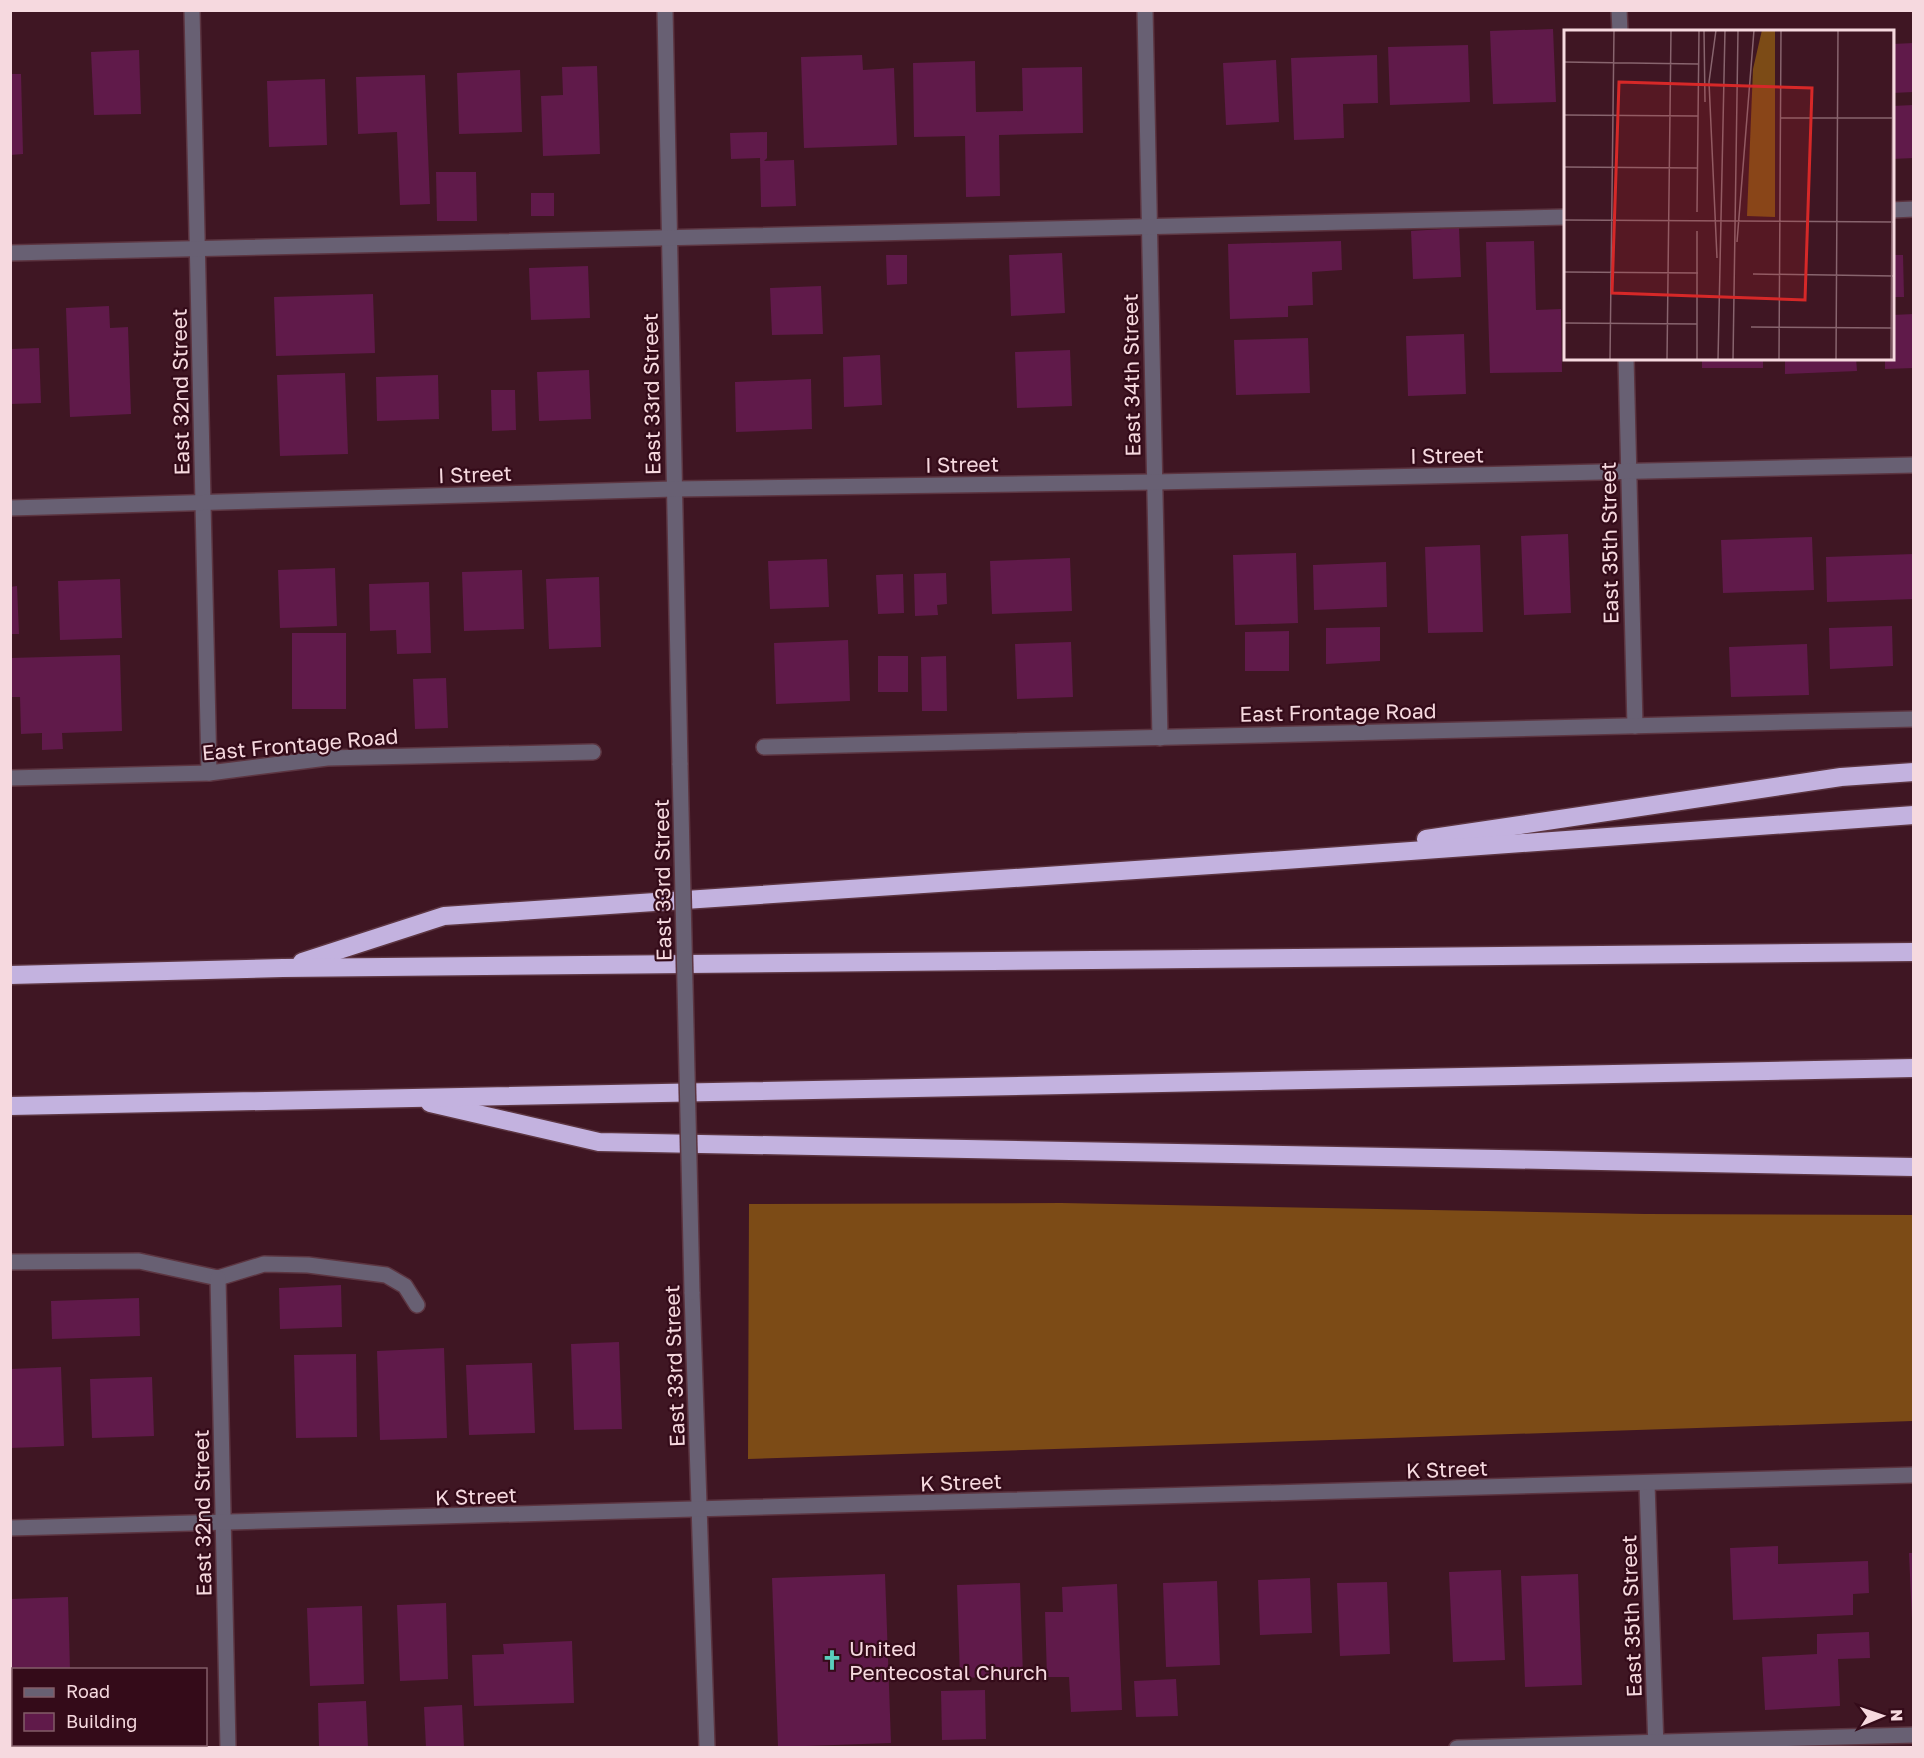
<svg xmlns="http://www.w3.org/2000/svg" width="1924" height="1758" viewBox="0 0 1924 1758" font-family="'Golos Text',sans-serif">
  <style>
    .forest { fill: #7c4b16 }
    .building { fill: #601a4a }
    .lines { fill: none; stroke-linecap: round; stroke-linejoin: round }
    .minor-casing { stroke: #5c3541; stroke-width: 18 }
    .highway-casing { stroke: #5c3541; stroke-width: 21 }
    .minor { stroke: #686073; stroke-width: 15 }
    .highway { stroke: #c3b2df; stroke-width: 18 }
    .minor-bridge-casing { stroke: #5c3541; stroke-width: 18; stroke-linecap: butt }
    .minor-bridge { stroke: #686073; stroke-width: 15 }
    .labels { text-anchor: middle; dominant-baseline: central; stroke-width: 4.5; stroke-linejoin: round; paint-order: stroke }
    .street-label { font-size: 21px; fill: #f6d9df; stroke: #340b19 }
    .poi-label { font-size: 21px; fill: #f6d9df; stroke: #340b19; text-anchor: start }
    .inset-road { fill: none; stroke: #88646e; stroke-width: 1.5 }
    .view { fill: #d62828; fill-opacity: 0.15; stroke: #d62828; stroke-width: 3 }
    .inset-edge { fill: none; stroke: #f6d9df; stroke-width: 3 }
  </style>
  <rect width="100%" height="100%" fill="#3f1623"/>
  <path class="forest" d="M1061,1203L1645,1214L1913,1215V1421L748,1459L749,1204Z"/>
  <g class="building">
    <path d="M1553,29L1556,102L1493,104L1490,31Z"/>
    <path d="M1914,43V92L1892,93V44Z"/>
    <path d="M1468,45L1470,102L1390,105L1388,47Z"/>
    <path d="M139,50L141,114L94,115L91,52Z"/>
    <path d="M862,55L863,70L894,68L897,145L804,148L801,57Z"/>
    <path d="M1377,55L1378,103L1343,104L1344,138L1294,140L1291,58Z"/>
    <path d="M1276,60L1279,122L1226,125L1223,63Z"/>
    <path d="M975,61L976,112L1023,111L1022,68L1082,67L1083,133L999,135L1000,196L966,197L965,136L914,137L913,63Z"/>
    <path d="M597,66L600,154L543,156L541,96L563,95L562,67Z"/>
    <path d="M520,70L522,132L459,134L457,73Z"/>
    <path d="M10,74H21L23,154L10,155Z"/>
    <path d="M425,75L430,204L400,205L397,132L358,134L356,77Z"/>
    <path d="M325,79L327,145L269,147L267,81Z"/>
    <path d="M1914,105V158L1892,159V106Z"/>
    <path d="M767,132V158L764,161L794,160L796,206L761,207L760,158L731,159L730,133Z"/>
    <path d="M436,172H476L477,221H437Z"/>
    <rect x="531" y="193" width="23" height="23"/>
    <path d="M1459,228L1461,277L1413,279L1411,231Z"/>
    <path d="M1341,241L1342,270L1312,272L1313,305L1288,306V317L1230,319L1228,244Z"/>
    <path d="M1534,241L1536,310L1561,309L1562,372L1490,373L1486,242Z"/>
    <path d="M1062,253L1065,313L1011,316L1009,255Z"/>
    <path d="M886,255H907V284L887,285Z"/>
    <path d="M1892,255H1903L1904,297H1892Z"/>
    <path d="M588,266L590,318L531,320L529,268Z"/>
    <path d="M821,286L823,334L772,335L770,288Z"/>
    <path d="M373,294L375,353L276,356L274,297Z"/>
    <path d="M109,306L110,328L128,327L131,414L70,417L66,308Z"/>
    <path d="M1914,314V368L1885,369V358H1892V315Z"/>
    <path d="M1464,334L1466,394L1408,396L1406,336Z"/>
    <path d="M1308,338L1310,393L1236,395L1234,340Z"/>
    <path d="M39,348L41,403L10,404V349Z"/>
    <path d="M1070,350L1072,406L1017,408L1015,352Z"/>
    <path d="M880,355L882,405L844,407L843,357Z"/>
    <rect x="1702" y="358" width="61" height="10"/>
    <path d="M1785,358H1856L1857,371L1785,374Z"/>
    <path d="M589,370L591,419L539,421L537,372Z"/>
    <path d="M345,373L348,454L280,456L277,375Z"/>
    <path d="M438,375L439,419L377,421L376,377Z"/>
    <path d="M811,379L812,429L736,432L735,382Z"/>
    <path d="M491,390H515L516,430L492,431Z"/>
    <path d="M1568,534L1571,613L1524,615L1521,536Z"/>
    <path d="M1812,537L1814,590L1723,593L1721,540Z"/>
    <path d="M1480,545L1483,632L1428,633L1425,547Z"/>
    <path d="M1296,553L1298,623L1235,625L1233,555Z"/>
    <path d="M1914,554V599L1827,602L1826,557Z"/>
    <path d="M1070,558L1072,611L992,614L990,561Z"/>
    <path d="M827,559L829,607L770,609L768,561Z"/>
    <path d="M1386,562L1387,607L1314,610L1313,565Z"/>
    <path d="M335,568L337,626L280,628L278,570Z"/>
    <path d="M522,570L524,629L464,631L462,572Z"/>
    <path d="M946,573L947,604L937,605L938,615L915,616L914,574Z"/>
    <path d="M903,574L904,613L878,614L876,575Z"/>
    <path d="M599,577L601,647L549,649L546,579Z"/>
    <path d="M120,579L122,638L60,640L58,581Z"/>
    <path d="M429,582L431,653L397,654L396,630L370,631L369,584Z"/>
    <path d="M17,586L19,634H10V587Z"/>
    <path d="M1892,626L1893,666L1830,669L1829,628Z"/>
    <path d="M1380,627V661L1326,664V628Z"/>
    <path d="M1289,631V671H1245V632Z"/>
    <rect x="292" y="633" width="54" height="76"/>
    <path d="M848,640L850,701L776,704L774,643Z"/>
    <path d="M1071,642L1073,697L1017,699L1015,644Z"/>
    <path d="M1807,644L1809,695L1731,697L1729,647Z"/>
    <path d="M120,655L122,731L62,733L63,749L42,750V733L21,734L20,697H10V658Z"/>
    <rect x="878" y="656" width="30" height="36"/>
    <path d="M946,656L947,711H922L921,657Z"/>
    <path d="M446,678L448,728L415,729L413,679Z"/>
    <path d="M341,1285L342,1327L280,1329L279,1288Z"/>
    <path d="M139,1298L140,1336L52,1339L51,1301Z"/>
    <path d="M619,1342L622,1429L574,1430L571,1344Z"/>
    <path d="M444,1348L447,1438L380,1440L377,1351Z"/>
    <path d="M356,1354L357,1437L296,1438L294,1355Z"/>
    <path d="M532,1363L535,1433L469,1435L466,1365Z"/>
    <path d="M61,1367L64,1446L10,1448V1369Z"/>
    <path d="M152,1377L154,1436L92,1438L90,1379Z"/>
    <path d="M1778,1546V1564L1868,1561L1869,1593L1853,1594V1615L1733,1620L1730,1548Z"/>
    <path d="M1909,1553H1914V1620H1912Z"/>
    <path d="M1501,1570L1505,1660L1453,1662L1449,1572Z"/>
    <path d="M885,1574L891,1743L778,1747L772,1578Z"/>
    <path d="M1578,1574L1582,1685L1525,1687L1521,1576Z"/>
    <path d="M1310,1578L1312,1633L1260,1635L1258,1580Z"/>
    <path d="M1217,1581L1220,1665L1166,1667L1163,1583Z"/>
    <path d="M1387,1582L1390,1654L1340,1656L1337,1583Z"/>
    <path d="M1020,1583L1023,1676L960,1678L957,1585Z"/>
    <path d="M1117,1584L1122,1710L1071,1712L1069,1677H1047L1045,1612H1063L1062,1587Z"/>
    <path d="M68,1597L70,1670H12L10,1599Z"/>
    <path d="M446,1603L448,1679L400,1681L397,1605Z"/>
    <path d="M362,1606L364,1684L310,1686L307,1608Z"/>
    <path d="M1869,1632L1870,1658L1838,1659L1840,1706L1765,1710L1762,1657L1817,1654V1634Z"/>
    <path d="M572,1641L574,1703L474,1706L472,1655L504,1654L503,1644Z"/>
    <path d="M1176,1679L1178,1716L1136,1717L1134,1681Z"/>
    <path d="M985,1690L986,1739L942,1740L941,1691Z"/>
    <path d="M366,1701L368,1748H319L318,1703Z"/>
    <path d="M462,1705L464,1747L426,1748L424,1707Z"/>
    <rect x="90" y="1744" width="59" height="4"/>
  </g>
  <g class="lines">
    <g class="minor-casing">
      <g id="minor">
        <path d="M192,10L209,773"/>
        <path d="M665,10L680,765"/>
        <path d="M1145,10L1160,738"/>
        <path d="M1619,10L1620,32"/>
        <path d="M1892,210L1914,209"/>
        <path d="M10,253L1566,217"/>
        <path d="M1626,358L1635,726"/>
        <path d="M10,508L674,489L1155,482L1914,465"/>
        <path d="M764,747L1914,719"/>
        <path d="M10,778L209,773L327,758L593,752"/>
        <path d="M10,1262L139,1261L218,1278L264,1264L308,1265L386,1275L405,1286L417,1305"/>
        <path d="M218,1278L228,1748"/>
        <path d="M692,1292L707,1748"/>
        <path d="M1647,1484L1656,1748"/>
        <path d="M10,1528L1914,1475"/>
        <path d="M1457,1748L1914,1735"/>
      </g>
    </g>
    <g class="highway-casing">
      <g id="highway">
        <path d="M1426,839L1841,777L1914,772"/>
        <path d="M302,962L444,916L1285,860L1914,815"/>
        <path d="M10,975L283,968L1914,952"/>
        <path d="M430,1103L599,1142L1914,1167"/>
        <path d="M10,1106L1914,1068"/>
      </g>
    </g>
    <use href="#minor" class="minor"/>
    <use href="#highway" class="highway"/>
    <g class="minor-bridge-casing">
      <path id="minor-bridge" d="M680,765L692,1292"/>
    </g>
    <use href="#minor-bridge" class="minor-bridge"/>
  </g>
  <defs>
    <g id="church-bare" transform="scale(1.62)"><path d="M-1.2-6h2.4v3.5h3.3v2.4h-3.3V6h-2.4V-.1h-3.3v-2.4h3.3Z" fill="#5acebd" stroke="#340b19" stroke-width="2.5" paint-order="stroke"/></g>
  </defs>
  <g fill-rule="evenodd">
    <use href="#church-bare" x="832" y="1660"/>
  </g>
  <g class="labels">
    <g class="street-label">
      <text transform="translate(1131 375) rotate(-91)">East 34th Street</text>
      <text transform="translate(180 392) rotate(-91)">East 32nd Street</text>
      <text transform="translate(651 394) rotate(-91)">East 33rd Street</text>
      <text transform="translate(1447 455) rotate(-1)">I Street</text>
      <text transform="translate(962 464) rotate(-1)">I Street</text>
      <text transform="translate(475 474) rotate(-2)">I Street</text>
      <text transform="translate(1609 543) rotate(-91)">East 35th Street</text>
      <text transform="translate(1338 712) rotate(-1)">East Frontage Road</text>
      <text transform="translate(300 744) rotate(-5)">East Frontage Road</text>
      <text transform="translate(662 880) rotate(-91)">East 33rd Street</text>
      <text transform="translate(674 1366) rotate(-92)">East 33rd Street</text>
      <text transform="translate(1447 1469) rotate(-2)">K Street</text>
      <text transform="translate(961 1482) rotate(-2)">K Street</text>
      <text transform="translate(476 1496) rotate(-2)">K Street</text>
      <text transform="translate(202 1513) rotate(-91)">East 32nd Street</text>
      <text transform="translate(1631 1616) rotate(-92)">East 35th Street</text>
    </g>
    <g class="poi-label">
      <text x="849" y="1648">United<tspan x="849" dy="24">Pentecostal Church</tspan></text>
    </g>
  </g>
  <g transform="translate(1564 30)">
    <rect width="330" height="330" fill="#3f1623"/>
    <path d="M198,0H211V187L183,186L189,39Z" fill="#7c4b16"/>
    <path class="inset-road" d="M140,0L141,72M152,0L145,52L153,228M0,32L134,34M0,85L134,86M217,88H329M0,137L133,138M133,182L135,0M0,190L330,192M173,212L190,0M0,242L134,243M189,244L330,246M0,293L133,294M187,297L328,298M46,330L50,0M103,330L107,0M133,330V201M154,330L161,0M169,330L174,0M215,330L217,0M272,330L274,0M327,330L329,0"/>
    <path class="view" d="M55,52L248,58L241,270L48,263Z"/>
    <rect width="330" height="330" class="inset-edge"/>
  </g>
  <rect width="1924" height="1758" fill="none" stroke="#f6d9df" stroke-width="24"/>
  <rect x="12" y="1668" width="195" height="78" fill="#340b19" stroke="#825d68" stroke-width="1.5"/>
  <rect x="24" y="1688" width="30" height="9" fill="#686073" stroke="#825d68" stroke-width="1.5"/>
  <text x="66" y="1698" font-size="18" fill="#f6d9df">Road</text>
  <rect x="24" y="1713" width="30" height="18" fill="#601a4a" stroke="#825d68" stroke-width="1.5"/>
  <text x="66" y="1728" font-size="18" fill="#f6d9df">Building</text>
  <g transform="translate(1882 1716) rotate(88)" stroke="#340b19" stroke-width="4.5" paint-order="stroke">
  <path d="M0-4.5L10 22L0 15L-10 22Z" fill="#f6d9df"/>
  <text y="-9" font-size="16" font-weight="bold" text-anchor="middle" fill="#f6d9df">N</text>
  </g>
</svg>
